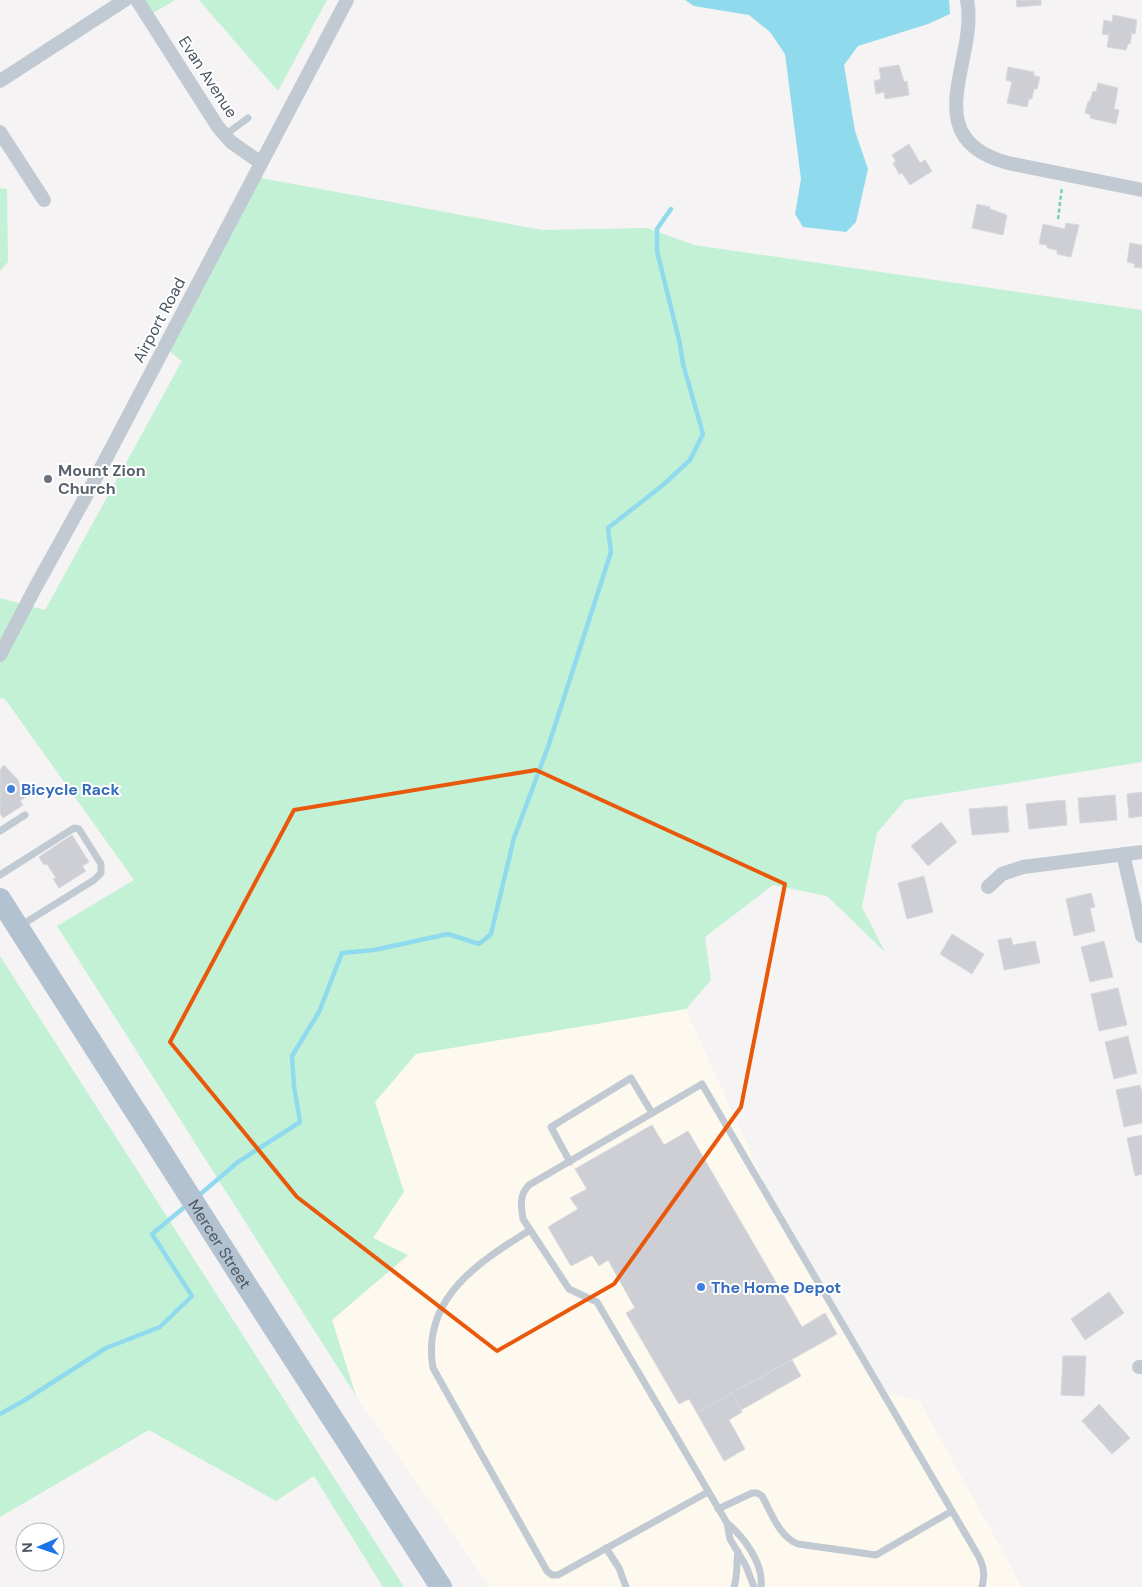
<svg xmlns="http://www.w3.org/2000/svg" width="1142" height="1587" viewBox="0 0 1142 1587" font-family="'DM Sans',sans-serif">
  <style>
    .commercial { fill: #fdf9ef }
    .green { fill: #c3f1d5 }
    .water { fill: #90daee }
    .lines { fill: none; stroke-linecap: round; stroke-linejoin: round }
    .stream { stroke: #90daee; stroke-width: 4.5 }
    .building { fill: #cdcfd5; stroke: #d7d9de }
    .path { stroke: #7ad0a6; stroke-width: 2.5; stroke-dasharray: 4 2.5; stroke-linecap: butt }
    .lane { stroke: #c1cad2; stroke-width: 7 }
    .street { stroke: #c1cad2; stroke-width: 14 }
    .primary { stroke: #b3c2d1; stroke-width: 22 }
    .marked { fill: none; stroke: #e8590c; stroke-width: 4; stroke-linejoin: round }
    .worship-dot { fill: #6b7280; stroke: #fff; stroke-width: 2 }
    .shop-dot { fill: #3f7fe0; stroke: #fff; stroke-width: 2 }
    .labels { text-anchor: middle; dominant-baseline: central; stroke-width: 4; stroke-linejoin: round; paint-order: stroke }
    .street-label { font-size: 16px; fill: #4a5661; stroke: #fff }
    .worship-label { font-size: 16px; font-weight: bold; fill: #5b616d; stroke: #fff; text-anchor: start }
    .shop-label { font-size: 16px; font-weight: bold; fill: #366cbe; stroke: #fff; text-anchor: start }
  </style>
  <rect width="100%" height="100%" fill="#f5f3f3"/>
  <path class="commercial" d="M686,1009L781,1220L888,1394L919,1400L1022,1587H490L356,1396L332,1320L408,1256L373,1238L404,1191L375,1102L416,1054Z"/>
  <g class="green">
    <path d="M138,0H175L148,16Z"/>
    <path d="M199,0H327L278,91Z"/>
    <path d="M250,176L542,230L647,228L694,245L1142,310V762L905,800L877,833L862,907L885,952L827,896L773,885L705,937L711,980L686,1009L416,1054L375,1102L404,1192L373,1238L408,1255L332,1320L356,1396L57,926L134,880L5,699L0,698V598L45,610L182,361L166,349Z"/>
    <path d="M0,188L7,189L8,262L0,271Z"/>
    <path d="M0,956L404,1587H383L314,1476L276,1501L149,1430L0,1517Z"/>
  </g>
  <path class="water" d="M685,0H949L950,14L928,24L858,46L844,65L855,131L868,169L856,222L846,232L803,227L795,214L801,179L785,54L770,32L749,15L694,6Z"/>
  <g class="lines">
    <g class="stream">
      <path d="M197,1197L238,1162L300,1122L294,1086L292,1056L319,1012L342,953L374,950L448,934L479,944L491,934L514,838L548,747L611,552L608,528L663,485L690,460L703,434L683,364L680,344L657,251V229L671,209"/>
      <path d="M0,1414L25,1400L106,1348L160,1327L192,1296L152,1234L187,1205"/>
    </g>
  </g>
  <g class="building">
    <path d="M1016,0H1041V5L1017,7Z"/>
    <path d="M1113,15L1137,20L1135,34L1132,33L1130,44H1128L1126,50L1107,47L1109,35L1102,34L1104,20L1112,22Z"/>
    <path d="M899,65L904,82L907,81L909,95L885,99L884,92L876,94L874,81L881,79L879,68Z"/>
    <path d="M1008,67L1034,72V76L1040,77L1037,89H1034L1032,99H1029L1027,107L1007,103L1012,82L1006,80Z"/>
    <path d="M1098,83L1118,88L1114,109L1119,110L1116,124L1090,118L1091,115L1085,113L1088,101H1090L1093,91L1096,92Z"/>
    <path d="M909,144L920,163L925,160L932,171L910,185L902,173L899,174L893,163L896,161L892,155Z"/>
    <path d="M977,204L990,207V209L1007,215L1003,235L972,228Z"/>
    <path d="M1066,223L1079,225L1071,257L1057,254V250L1047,248V245L1039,244L1043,224L1065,229Z"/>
    <path d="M1130,243L1142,245V268L1134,267L1135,264L1127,262Z"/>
    <path d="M4,765L19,781L18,782L27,796L20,801L23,805L3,818L0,813V770Z"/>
    <path d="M1142,792V816L1129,818L1127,794Z"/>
    <path d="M1115,795L1117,820L1080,823L1078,798Z"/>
    <path d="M1065,800L1067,825L1029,829L1026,804Z"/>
    <path d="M1007,806L1009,832L972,835L969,809Z"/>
    <path d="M941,822L957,842L928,866L911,846Z"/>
    <path d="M72,835L89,862L82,866L86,871L59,888L53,879L56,878L47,864L44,865L39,857Z"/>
    <path d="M924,876L933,912L907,919L898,883Z"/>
    <path d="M1091,893L1095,907L1090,908L1095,931L1074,936L1066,899Z"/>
    <path d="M952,934L984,954L972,974L940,954Z"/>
    <path d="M1011,938L1013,945L1035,941L1040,963L1004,970L998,940Z"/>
    <path d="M1104,941L1113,977L1090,982L1081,947Z"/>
    <path d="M1118,988L1127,1025L1099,1031L1091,994Z"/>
    <path d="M1128,1036L1137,1073L1114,1079L1105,1042Z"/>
    <path d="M1140,1085L1142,1093V1123L1124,1127L1116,1090Z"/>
    <path d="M652,1125L664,1145L688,1131L802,1327L825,1313L837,1334L697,1413L689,1399L679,1404L626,1313L635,1308L608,1260L599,1266L592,1255L571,1266L548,1227L578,1209L570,1198L587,1189L575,1169Z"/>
    <path d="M1142,1135V1174L1135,1176L1127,1138Z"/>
    <path d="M1109,1292L1124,1313L1085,1340L1071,1319Z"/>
    <path d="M1063,1356H1086L1084,1396L1061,1395Z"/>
    <path d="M792,1360L801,1376L741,1410L732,1393Z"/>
    <path d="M732,1393L742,1412L729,1420L745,1449L724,1461L697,1413Z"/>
    <path d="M1099,1404L1130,1438L1112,1454L1082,1421Z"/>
  </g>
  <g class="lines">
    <path class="path" d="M1058,219L1062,187"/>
    <g class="lane">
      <path d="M225,135L248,118"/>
      <path d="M0,831L25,815"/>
      <path d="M0,875L74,828L79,829L101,864V873L94,880L20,926"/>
      <path d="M570,1162L551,1127L631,1078L652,1113"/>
      <path d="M530,1230C479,1262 421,1298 433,1368L547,1571L552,1575H558L708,1492"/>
      <path d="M718,1509L752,1493H757L762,1496C771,1512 780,1538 798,1544L876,1555L952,1511"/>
      <path d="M727,1523C744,1537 764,1564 761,1587"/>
      <path d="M606,1548L619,1568L626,1587"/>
      <path d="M734,1587C738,1574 736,1565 738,1552"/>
      <path d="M754,1587L746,1566L730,1539L727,1523L597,1302L569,1289L523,1219C521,1206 519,1195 529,1185L702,1084L979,1557C984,1568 985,1575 982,1587"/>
    </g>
    <g class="street">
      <path d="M137,0L218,127L231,142L261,163"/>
      <path d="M967,0C979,59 914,138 1008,163L1142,190"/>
      <path d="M0,81L125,0"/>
      <path d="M0,132L44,200"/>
      <path d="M0,655L35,588L91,487L347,0"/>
      <path d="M1123,854L1142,936"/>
      <path d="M988,887L1002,874L1023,867L1142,852"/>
      <path d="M1139,1367H1142"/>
    </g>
    <path class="primary" id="s1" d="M0,899L238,1272L441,1587"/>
  </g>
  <path class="marked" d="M536,770L785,884L741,1107L614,1284L497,1351L297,1197L170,1042L294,810Z"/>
  <circle class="worship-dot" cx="48" cy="479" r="5"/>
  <g class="shop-dot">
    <circle cx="11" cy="789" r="5"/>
    <circle cx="701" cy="1287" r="5"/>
  </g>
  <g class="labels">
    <g class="street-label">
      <text transform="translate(208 77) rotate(57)">Evan Avenue</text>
      <text transform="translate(159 320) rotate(-62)">Airport Road</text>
      <text stroke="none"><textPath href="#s1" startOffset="409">Mercer Street</textPath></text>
    </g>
    <g class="worship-label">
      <text x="58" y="470">Mount Zion<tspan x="58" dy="18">Church</tspan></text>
    </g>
    <g class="shop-label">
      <text x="21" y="789">Bicycle Rack</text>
      <text x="711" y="1287">The Home Depot</text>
    </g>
  </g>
  <g transform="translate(40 1547) rotate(268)"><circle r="24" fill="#ffffff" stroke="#b7bbc0"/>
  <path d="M0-4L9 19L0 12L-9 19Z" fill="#1a73e8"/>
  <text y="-8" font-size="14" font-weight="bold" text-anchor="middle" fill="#4a5661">N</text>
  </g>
</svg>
